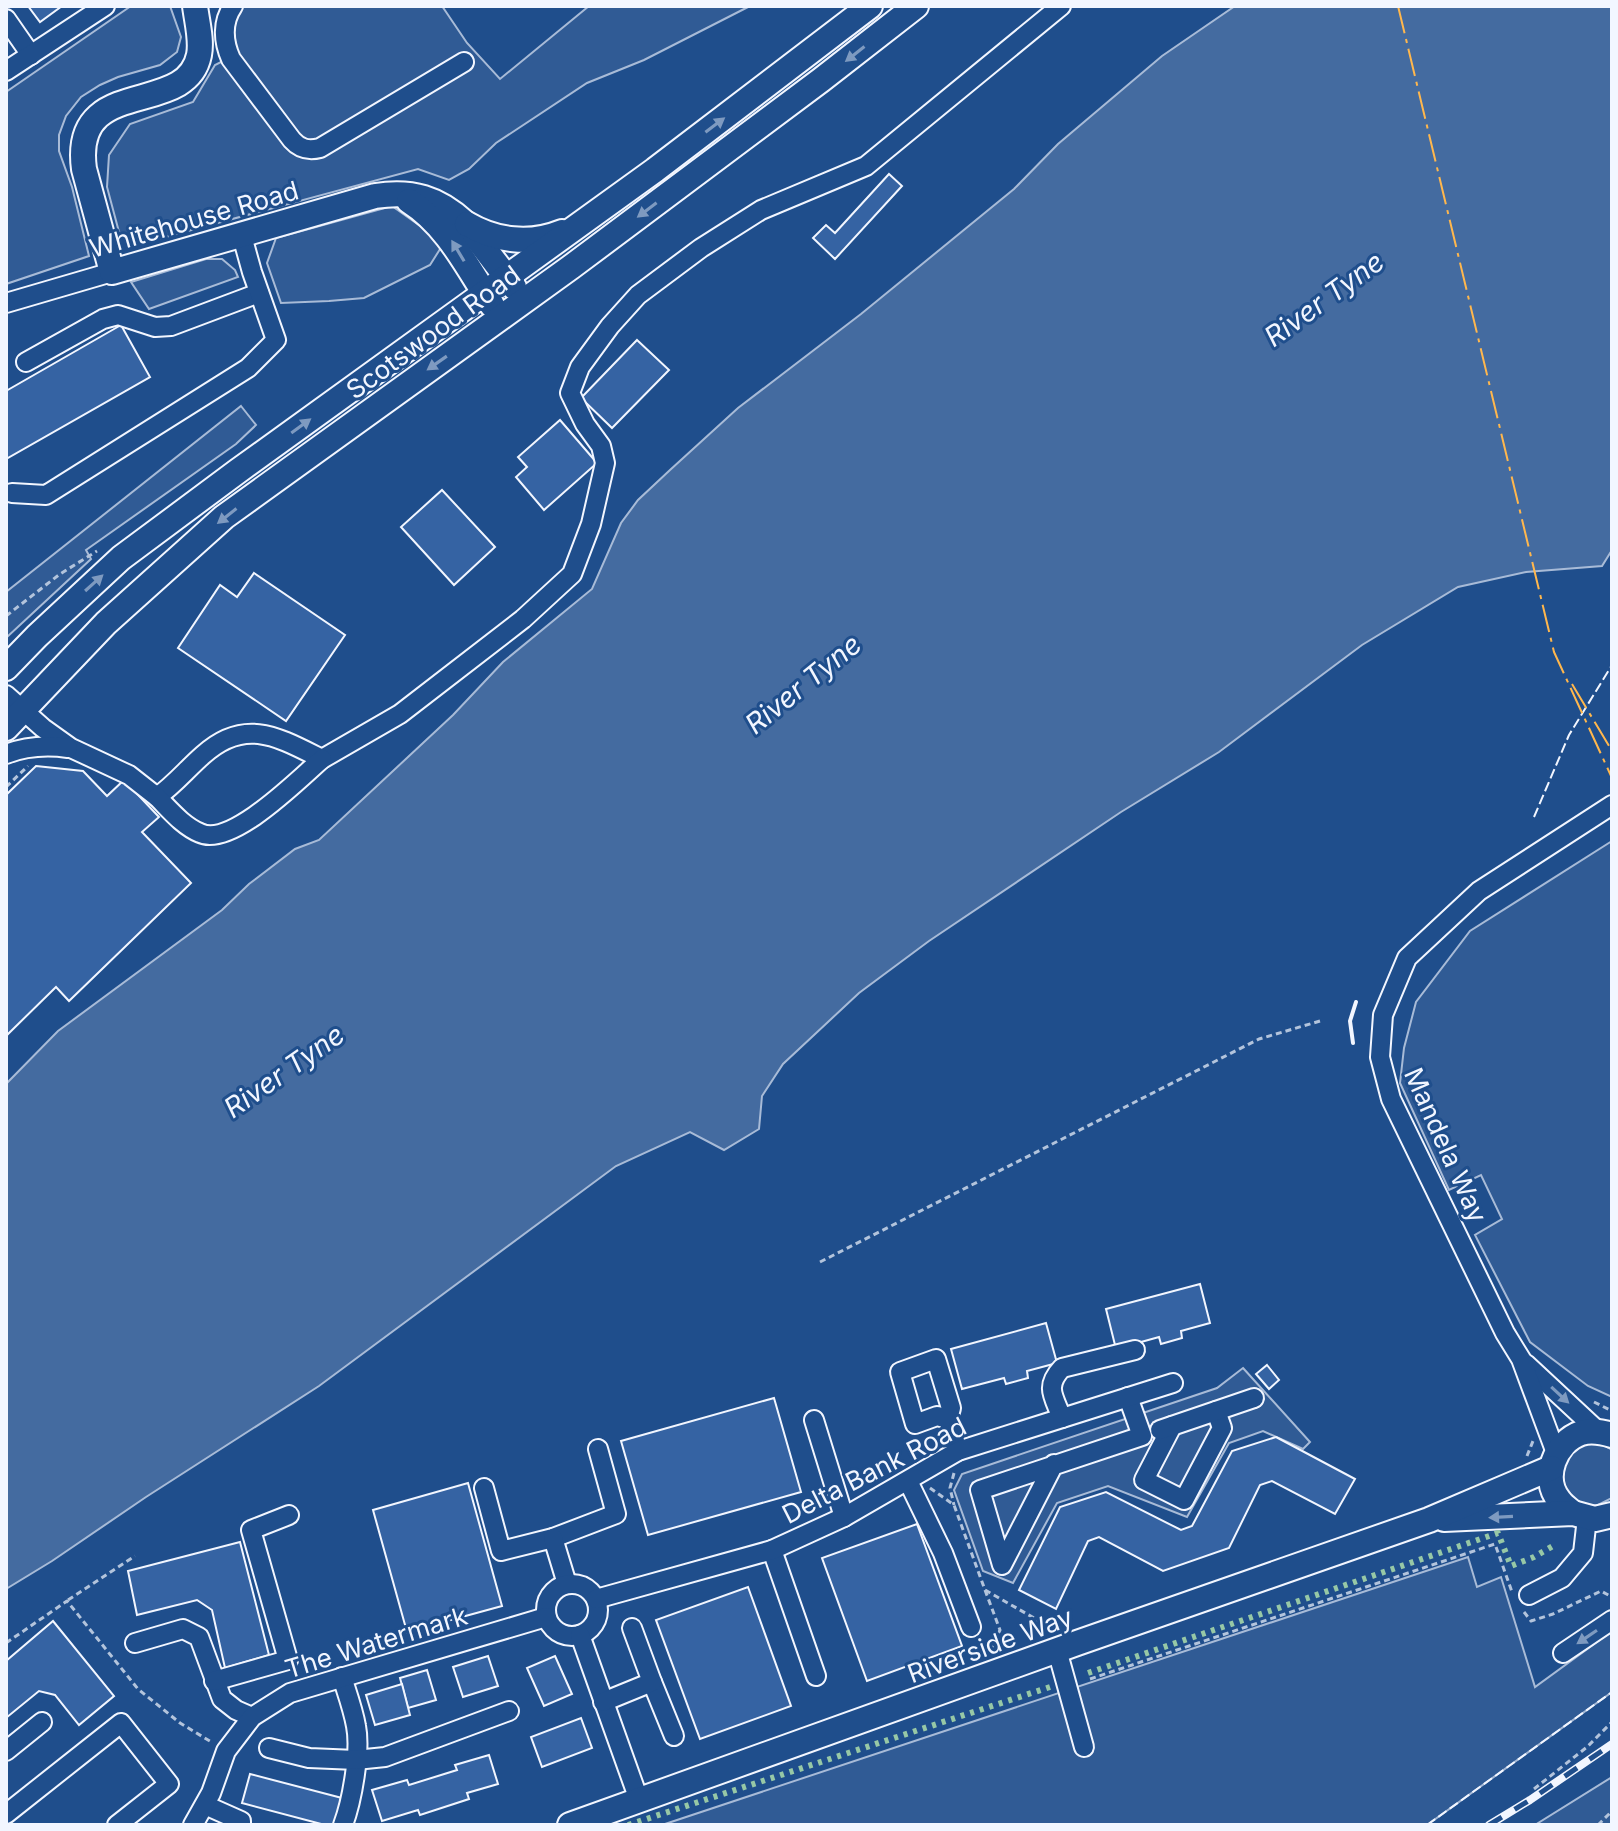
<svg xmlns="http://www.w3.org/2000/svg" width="1618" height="1831" viewBox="0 0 1618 1831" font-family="Inter,sans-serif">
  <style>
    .built { fill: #305b95; stroke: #a8bbd7; stroke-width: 2 }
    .water { fill: #446ba0; stroke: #a8bbd7; stroke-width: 2 }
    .building { fill: #3563a3; stroke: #f2f6ff; stroke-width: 2 }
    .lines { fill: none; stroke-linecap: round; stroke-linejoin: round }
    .minor-casing { stroke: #f2f6ff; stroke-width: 22 }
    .major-casing { stroke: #f2f6ff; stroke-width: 28 }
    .path { stroke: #b3c4dc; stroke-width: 3; stroke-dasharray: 6 4; stroke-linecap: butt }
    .minor { stroke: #1f4e8c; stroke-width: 18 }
    .major { stroke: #1f4e8c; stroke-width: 24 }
    .rail-casing { stroke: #f2f6ff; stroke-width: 8 }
    .rail { stroke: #1f4e8c; stroke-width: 5; stroke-dasharray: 15; stroke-linecap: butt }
    .hedge { stroke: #97c8a6; stroke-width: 6; stroke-dasharray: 4 6; stroke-linecap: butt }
    .fence { stroke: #f2f6ff; stroke-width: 2; stroke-dasharray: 10 4; stroke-linecap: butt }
    .wall { stroke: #f2f6ff; stroke-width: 4 }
    .power { stroke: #ffb74d; stroke-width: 2; stroke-dasharray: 28 6 4 6; stroke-linecap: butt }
    .oneway { fill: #7e9ac0 }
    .labels { text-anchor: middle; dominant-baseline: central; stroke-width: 6; stroke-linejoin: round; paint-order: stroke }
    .street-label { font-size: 26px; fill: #f2f6ff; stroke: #1f4e8c }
    .water-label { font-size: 28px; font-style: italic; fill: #f2f6ff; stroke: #1f4e8c }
  </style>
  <rect width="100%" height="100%" fill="#1f4e8c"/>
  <g class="built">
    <path d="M131,6H170L181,37L177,52L160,65L118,77L100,85L81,97L66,116L59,135V151L72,187L89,256L6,284V92Z"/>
    <path d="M230,6H442L467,43L500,79L589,6H750L644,60L587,83L496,143L469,169L449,180L418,169L147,242L129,243L119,232L107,187L109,155L130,124L193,102L215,65L237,54Z"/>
    <path d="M392,206L423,228L442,246L430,265L364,298L329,301L281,303L267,263L276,238Z"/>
    <path d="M206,259H222L235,270L238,277L149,309L131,282Z"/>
    <path d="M241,406L256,425L236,444L86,550L91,559L6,638V592Z"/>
    <path d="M1612,841V1397L1588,1386L1530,1342L1475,1235L1502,1219L1481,1175L1449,1190L1400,1083L1404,1048L1416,1002L1470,931Z"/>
    <path d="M1243,1368L1310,1442L1303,1449L1263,1431L1229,1443L1187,1517L1108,1486L1057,1503L1013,1583L983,1571L954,1490L962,1474L1217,1388Z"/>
    <path d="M1592,1442L1602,1444L1612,1450V1498L1598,1505L1588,1506L1578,1503L1563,1488L1561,1467L1565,1457L1581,1444Z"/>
    <path d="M1468,1557L1477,1587L1501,1577L1535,1687L1612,1631V1692L1427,1825H662Z"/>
    <path d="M1612,1777V1825H1535Z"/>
  </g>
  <path class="water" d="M1235,6H1612V550L1602,566L1526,572L1458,587L1362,645L1219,752L1121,812L929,941L859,993L783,1064L762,1096L759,1129L724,1150L690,1132L616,1166L319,1386L146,1497L52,1561L6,1589V1084L58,1031L222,910L249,884L295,849L319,840L453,715L503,662L592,589L621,523L638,500L670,470L738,408L861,314L1014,189L1058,144L1162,56Z"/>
  <g class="building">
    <path d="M28,6H62L40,22Z"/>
    <path d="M889,174L902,186L835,259L813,238L826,225L835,233Z"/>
    <path d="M121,325L150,377L6,459V391Z"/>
    <path d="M637,340L669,370L612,428L581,398Z"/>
    <path d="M560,420L597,463L544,510L516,477L527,467L518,457Z"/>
    <path d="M442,490L495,547L454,585L401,527Z"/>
    <path d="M254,573L345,635L286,721L178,648L220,585L237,597Z"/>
    <path d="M36,766L83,771L107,796L124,780L159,817L142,832L191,883L69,1001L56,987L6,1036V795Z"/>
    <path d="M1200,1284L1210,1323L1181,1331L1182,1338L1161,1344L1159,1337L1116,1349L1106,1309Z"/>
    <path d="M1046,1323L1057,1363L1027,1371L1028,1378L1006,1384L1004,1378L962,1389L951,1349Z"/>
    <path d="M1267,1365L1279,1380L1269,1389L1256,1374Z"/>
    <path d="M774,1398L801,1492L648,1535L621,1441Z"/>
    <path d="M1276,1437L1355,1479L1335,1514L1272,1481L1260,1485L1229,1548L1163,1571L1099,1537L1088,1541L1056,1609L1019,1590L1060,1507L1106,1492L1181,1530L1192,1526L1232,1451Z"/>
    <path d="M468,1483L502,1606L407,1632L373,1510Z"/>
    <path d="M917,1524L962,1646L867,1681L822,1558Z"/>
    <path d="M240,1542L269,1655L225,1668L212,1610L197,1600L137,1615L128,1571Z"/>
    <path d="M748,1587L791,1706L700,1739L656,1620Z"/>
    <path d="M53,1621L114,1696L79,1725L55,1695L39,1691L6,1718V1661Z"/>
    <path d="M488,1656L498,1686L463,1697L453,1667Z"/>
    <path d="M555,1656L572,1694L544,1706L527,1668Z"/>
    <path d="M427,1670L436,1700L408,1708L400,1678Z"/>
    <path d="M402,1684L410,1715L375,1725L366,1695Z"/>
    <path d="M581,1718L592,1748L542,1767L531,1737Z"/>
    <path d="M489,1755L498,1784L467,1793L469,1799L420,1815L418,1810L382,1821L372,1790L407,1780L409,1785L457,1770L455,1765Z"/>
    <path d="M250,1774L342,1798L335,1825H325L242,1803Z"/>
  </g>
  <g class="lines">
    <g class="minor-casing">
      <g id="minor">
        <path d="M233,6C222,22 223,41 231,59L292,140C300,149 308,151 320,148L464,62"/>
        <path d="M6,19L31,55"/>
        <path d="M6,71L105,6"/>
        <path d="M6,303L112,272"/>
        <path d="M26,362L103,319L118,315L155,327L171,326L259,293"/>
        <path d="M12,493L46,495L248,368L276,340L252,272L242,236"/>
        <path d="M6,695L43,728L71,748L129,775L157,797C174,785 187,769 203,755C245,717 278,737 322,759L400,714L523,619L572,574L591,524L605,463L601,446L585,424L570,393L580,367L610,326L638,295L701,248L761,210L866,166L1061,6"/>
        <path d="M6,754C27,746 46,745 68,748"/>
        <path d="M157,797C170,810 183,826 200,833C231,848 299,779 322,759"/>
        <path d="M1526,1364L1598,1431"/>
        <path d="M1062,1418C1054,1397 1044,1387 1062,1368L1135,1350"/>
        <path d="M948,1419L951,1408L936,1359L900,1372L915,1424L937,1416L948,1419L958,1451"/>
        <path d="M814,1420L844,1517"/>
        <path d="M1172,1426L1144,1480L1184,1500L1222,1428L1216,1411"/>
        <path d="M1160,1430L1254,1398"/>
        <path d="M1556,1453L1521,1359L1505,1333L1391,1099L1380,1057L1383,1015L1407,958L1479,891L1612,805"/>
        <path d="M1054,1464L1002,1565L980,1490L1142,1436L1128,1397"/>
        <path d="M908,1481L943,1553L971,1627"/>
        <path d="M484,1488L501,1551L553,1538L616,1514L598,1449"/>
        <path d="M553,1538L567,1584"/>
        <path d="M772,1550L816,1676"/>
        <circle cx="572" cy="1610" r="26"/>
        <path d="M1529,1595L1562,1578L1583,1553L1587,1518"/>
        <path d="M596,1599L772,1550L844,1517L958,1451L1173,1383"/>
        <path d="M580,1635L639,1800"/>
        <path d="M135,1643L183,1629L199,1637L222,1699L236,1710L252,1717"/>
        <path d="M1057,1650L1084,1747"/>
        <path d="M1563,1653L1612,1620"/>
        <path d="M342,1677C347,1693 353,1709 356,1726C361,1751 352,1801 343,1825"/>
        <path d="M214,1681L288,1660L251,1530L289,1515"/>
        <path d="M652,1682L674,1736"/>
        <path d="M603,1702L652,1682L632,1628"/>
        <path d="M269,1748L309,1758L356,1760L385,1757L509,1711"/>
        <path d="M6,1751L42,1722"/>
        <path d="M205,1805L241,1821V1825"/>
        <path d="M6,1814L121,1723L169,1784L117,1825"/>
        <path d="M193,1825L211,1793L226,1751L252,1717L290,1693L546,1617"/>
      </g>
    </g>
    <g class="major-casing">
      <g id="major">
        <path d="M195,6C197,22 202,40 199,55C186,119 71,73 84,169L112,272L375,196C412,190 438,198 465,223L514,287"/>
        <path d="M409,201C448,226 467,267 492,305"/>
        <path d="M467,224C496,241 530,245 562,232"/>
        <path d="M6,668L37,636L121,558L238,471L655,170L870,6"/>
        <path d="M6,728L106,623L224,517L571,267L821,80L916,6"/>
        <path d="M1573,1513C1568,1509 1562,1505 1559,1500C1541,1478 1555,1442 1581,1433C1591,1430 1602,1432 1612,1435"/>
        <path d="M1444,1519L1573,1513L1595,1519L1612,1515"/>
        <path d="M570,1825L1077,1643L1429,1520L1551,1468"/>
      </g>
    </g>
    <g class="path">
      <path d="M6,616L60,574L97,551"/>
      <path d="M6,787L28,766"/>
      <path d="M820,1262L1259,1039L1320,1021"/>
      <path d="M1594,1402L1612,1411"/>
      <path d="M1527,1456L1533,1441"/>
      <path d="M954,1473L950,1488L954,1505"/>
      <path d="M930,1488L954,1505L985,1590L1055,1630"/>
      <path d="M985,1590L1000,1630L989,1653"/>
      <path d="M68,1600L135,1556"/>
      <path d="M1524,1612L1531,1621L1553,1614L1601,1591L1612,1597"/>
      <path d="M6,1643L67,1601L138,1689L180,1723L213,1743"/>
      <path d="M1090,1679L1495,1544L1512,1592"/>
      <path d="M1534,1789L1587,1747L1612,1722"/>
      <path d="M1598,1825L1612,1811"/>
    </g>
    <use href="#minor" class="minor"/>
    <use href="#major" class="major"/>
    <g class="rail-casing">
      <path id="rail" d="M1489,1825L1530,1800L1612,1744"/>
    </g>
    <use href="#rail" class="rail"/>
    <g class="hedge">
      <path d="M1088,1673L1498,1533L1511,1566L1534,1557L1553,1546"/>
      <path d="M628,1825L1050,1687"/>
    </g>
    <g class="fence">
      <path d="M1534,817L1569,735L1612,665"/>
      <path d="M1427,1825L1612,1692"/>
    </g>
    <path class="wall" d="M1353,1043L1350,1021L1356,1002"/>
    <g class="power">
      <path d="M1398,6L1554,652L1612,778"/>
      <path d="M1572,684L1612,751"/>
    </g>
  </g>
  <defs><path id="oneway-solid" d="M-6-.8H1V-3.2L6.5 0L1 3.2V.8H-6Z" transform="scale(2)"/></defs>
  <g class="oneway">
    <use href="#oneway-solid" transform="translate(855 54) rotate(142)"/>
    <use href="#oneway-solid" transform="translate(715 125) rotate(-37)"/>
    <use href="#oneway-solid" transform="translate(647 210) rotate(143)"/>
    <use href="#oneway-solid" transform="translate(458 251) rotate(-121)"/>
    <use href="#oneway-solid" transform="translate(437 363) rotate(145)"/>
    <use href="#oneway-solid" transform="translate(301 426) rotate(-36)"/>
    <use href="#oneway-solid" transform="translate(227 516) rotate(142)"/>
    <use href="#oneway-solid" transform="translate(94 583) rotate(-42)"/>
    <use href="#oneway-solid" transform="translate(1560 1395) rotate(43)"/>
    <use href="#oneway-solid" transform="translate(1501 1517) rotate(177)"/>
    <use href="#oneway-solid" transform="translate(1587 1637) rotate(146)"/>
  </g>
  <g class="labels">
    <g class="street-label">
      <text transform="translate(194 219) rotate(-16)">Whitehouse Road</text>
      <text transform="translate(433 332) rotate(-36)">Scotswood Road</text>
      <text transform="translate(1446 1145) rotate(66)">Mandela Way</text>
      <text transform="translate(874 1470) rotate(-27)">Delta Bank Road</text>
      <text transform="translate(376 1642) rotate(-17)">The Watermark</text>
      <text transform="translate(990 1645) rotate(-20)">Riverside Way</text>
    </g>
    <g class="water-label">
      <text transform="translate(1324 299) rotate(-36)">River Tyne</text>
      <text transform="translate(803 684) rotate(-39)">River Tyne</text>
      <text transform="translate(284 1071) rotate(-35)">River Tyne</text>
    </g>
  </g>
  <rect width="1618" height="1831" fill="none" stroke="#f2f6ff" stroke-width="16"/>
</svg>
